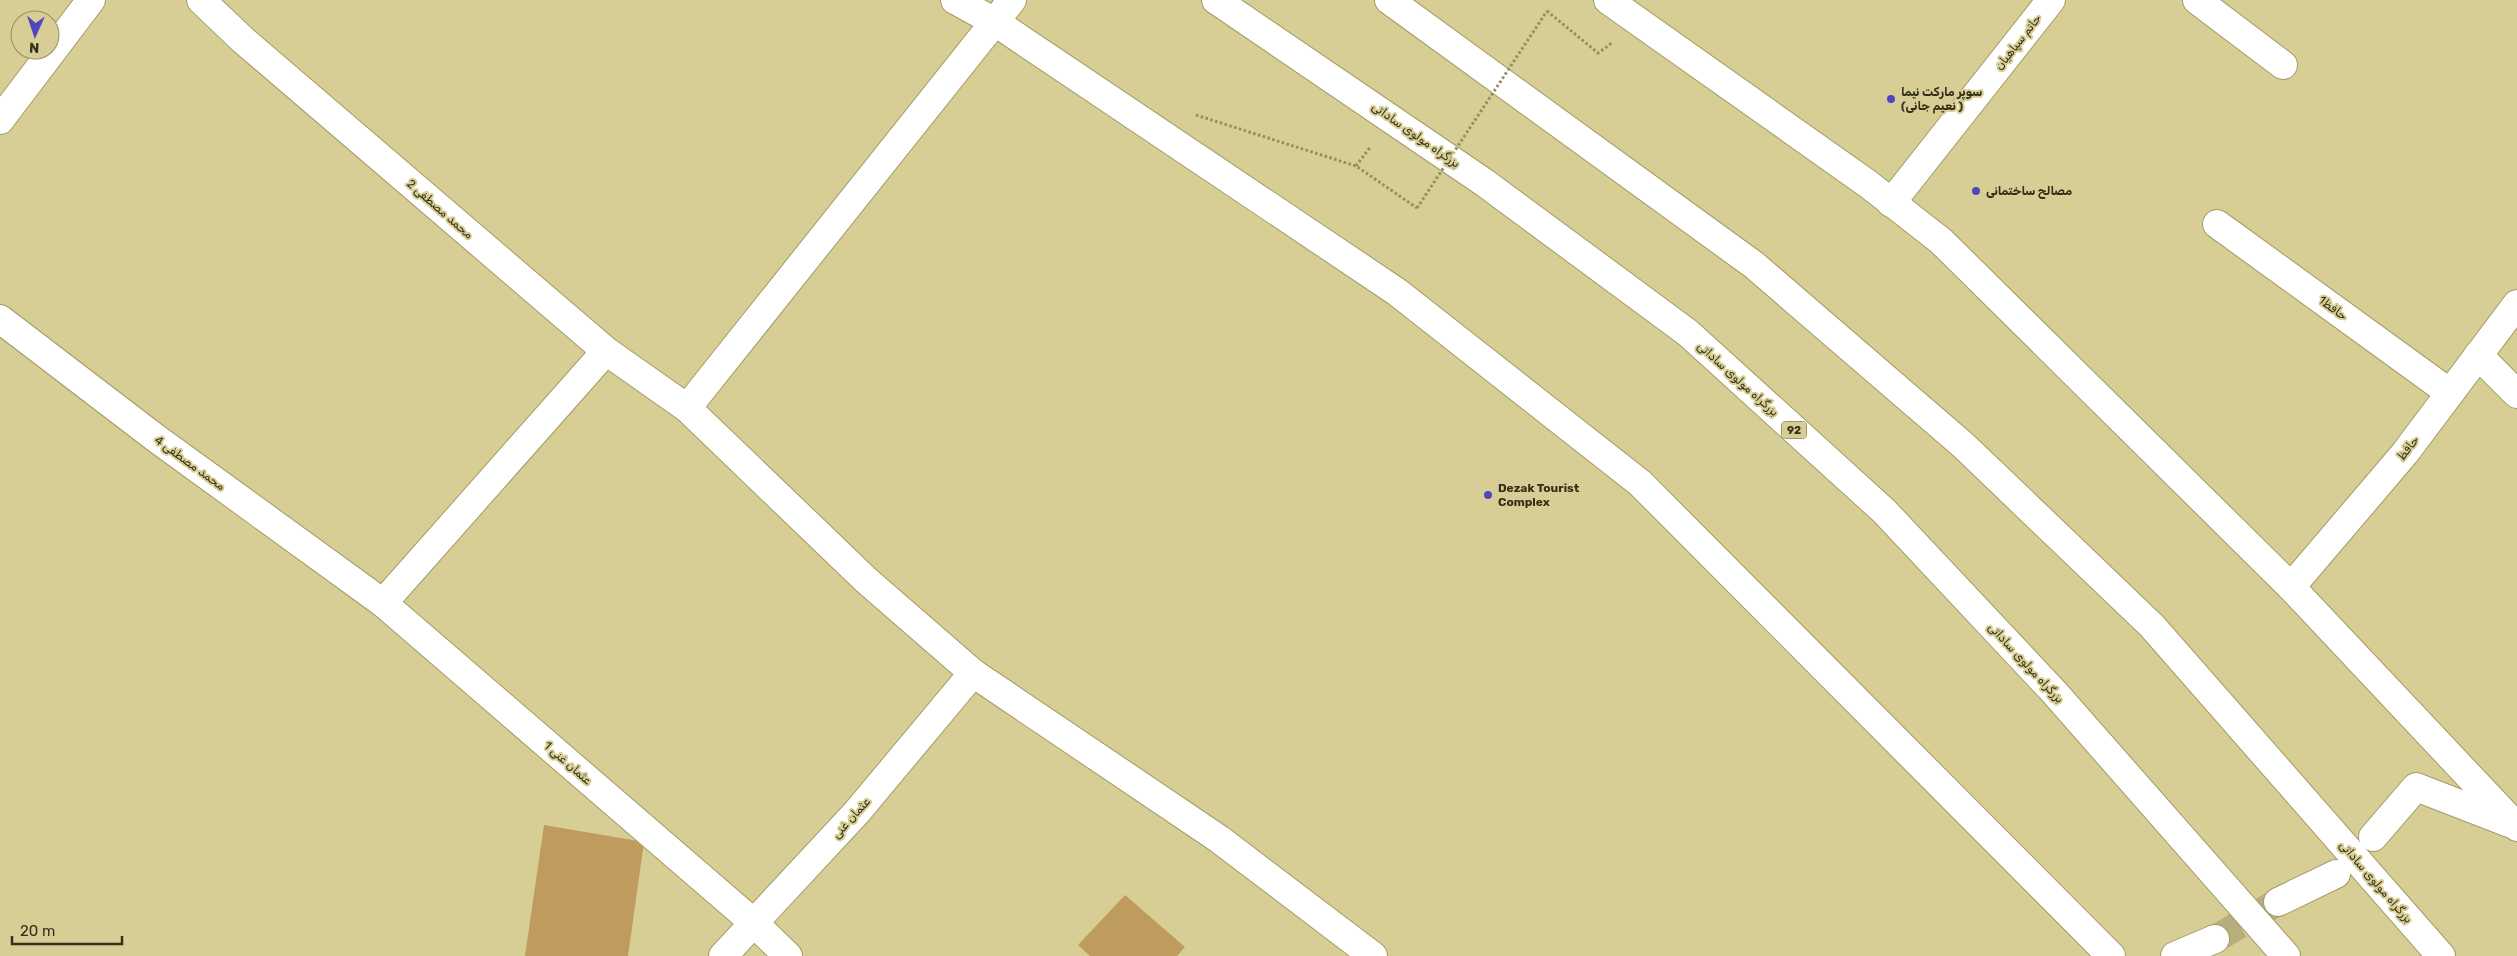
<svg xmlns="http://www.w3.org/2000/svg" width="2517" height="956" viewBox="0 0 2517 956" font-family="Rubik,'Noto Sans Arabic',sans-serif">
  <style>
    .building { fill: #bf9c5e }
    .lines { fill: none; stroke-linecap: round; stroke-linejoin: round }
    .minor-tunnel { stroke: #b6ae7c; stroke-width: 28; stroke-dasharray: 28 14; stroke-linecap: butt }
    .minor-casing { stroke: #a49b64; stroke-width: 30 }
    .highway-casing { stroke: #a49b64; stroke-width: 30 }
    .path { stroke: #948d62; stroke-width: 3; stroke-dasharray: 2.5 2.5; stroke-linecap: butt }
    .minor { stroke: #fff; stroke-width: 28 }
    .highway { stroke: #fff; stroke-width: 28 }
    .path-bridge { stroke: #948d62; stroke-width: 3; stroke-dasharray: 2.5 2.5; stroke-linecap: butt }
    .poi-dot { fill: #4f46bd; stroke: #d7ce95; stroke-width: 2 }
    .labels { text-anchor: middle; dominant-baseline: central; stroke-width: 4; stroke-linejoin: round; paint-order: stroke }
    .shield { fill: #d7ce95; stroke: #655f3e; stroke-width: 1 }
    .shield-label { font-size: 11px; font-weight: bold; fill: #343019 }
    .street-label { font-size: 12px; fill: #343019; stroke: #d7ce95 }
    .poi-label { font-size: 12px; font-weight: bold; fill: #343019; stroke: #d7ce95; text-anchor: start }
  </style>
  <rect width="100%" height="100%" fill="#d7ce95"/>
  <g class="building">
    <path d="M544,825L644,842L628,956H525Z"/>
    <path d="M1125,895L1185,947L1177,956H1090L1078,945Z"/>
  </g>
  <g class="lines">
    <path class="minor-tunnel" d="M2215,939L2278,902"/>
    <g class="minor-casing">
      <g id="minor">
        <path d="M201,0L243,40L606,351L687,408L866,580L973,673L1219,839L1373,956"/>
        <path d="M955,0L995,22L1397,292L1640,483L2111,956"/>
        <path d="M1608,0L1868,184L1941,241L2291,587L2517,827"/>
        <path d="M2197,0L2283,65"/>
        <path d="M0,120L91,0"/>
        <path d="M1891,203L2051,0"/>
        <path d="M2217,224L2450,393"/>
        <path d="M0,319L157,439L383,603L754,923L788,956"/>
        <path d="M2478,355L2517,394"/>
        <path d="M687,408L1012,0"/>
        <path d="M2291,587L2405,453L2517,304"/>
        <path d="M383,603L606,351"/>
        <path d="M2373,837L2416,787L2509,823"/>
        <path d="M2278,902L2336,874"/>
        <path d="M723,956L857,812L973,673"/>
        <path d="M2175,956L2215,939"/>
      </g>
    </g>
    <g class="highway-casing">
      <g id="highway">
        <path d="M1216,0L1485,183L1688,333L1884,511L2054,692L2286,956"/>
        <path d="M1389,0L1754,265L1963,445L2152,626L2441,956"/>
      </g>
    </g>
    <g class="path">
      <path d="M1547,11L1598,53L1613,42"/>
      <path d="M1196,115L1356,166L1417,208"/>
      <path d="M1356,166L1371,146"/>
    </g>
    <use href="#minor" class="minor"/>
    <use href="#highway" class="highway"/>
    <path class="path-bridge" d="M1417,208L1547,11"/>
  </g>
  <g class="poi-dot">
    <circle cx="1891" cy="99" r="5"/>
    <circle cx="1976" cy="191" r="5"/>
    <circle cx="1488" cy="495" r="5"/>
  </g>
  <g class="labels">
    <rect class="shield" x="1781.5" y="421.5" width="25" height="17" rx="4"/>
    <g class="shield-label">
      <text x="1794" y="430">92</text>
    </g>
    <g class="street-label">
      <text transform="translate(2018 42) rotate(-52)">حاتم سپاهیان</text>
      <text transform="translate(1416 135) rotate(35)">بزرگراه مولوی ساداتی</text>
      <text transform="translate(440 209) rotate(41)">محمد مصطفی 2</text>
      <text transform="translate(2333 308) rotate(36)">حافظ1</text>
      <text transform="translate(1738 379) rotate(42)">بزرگراه مولوی ساداتی</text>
      <text transform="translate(2408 448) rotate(-52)">حافظ</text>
      <text transform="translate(190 463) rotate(36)">محمد مصطفی 4</text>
      <text transform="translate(2026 663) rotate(47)">بزرگراه مولوی ساداتی</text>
      <text transform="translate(568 763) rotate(41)">عثمان غنی 1</text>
      <text transform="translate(851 818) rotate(-48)">عثمان غنی</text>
      <text transform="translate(2376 882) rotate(49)">بزرگراه مولوی ساداتی</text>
    </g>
    <g class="poi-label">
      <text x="1901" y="92">سوپر مارکت نیما<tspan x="1901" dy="14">(نعیم جانی )</tspan></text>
      <text x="1986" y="191">مصالح ساختمانی</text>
      <text x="1498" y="488">Dezak Tourist<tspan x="1498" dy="14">Complex</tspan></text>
    </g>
  </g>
  <g transform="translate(35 35) rotate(183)"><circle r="24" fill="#d7ce95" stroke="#968f63"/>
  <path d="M0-4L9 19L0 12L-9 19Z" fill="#4f46bd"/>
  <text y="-8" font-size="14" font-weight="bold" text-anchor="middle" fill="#343019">N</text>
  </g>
  <path d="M12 936v8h110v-8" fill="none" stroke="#343019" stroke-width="2.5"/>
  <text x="20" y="936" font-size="15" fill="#343019" stroke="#d7ce95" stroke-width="4" paint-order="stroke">20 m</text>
</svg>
